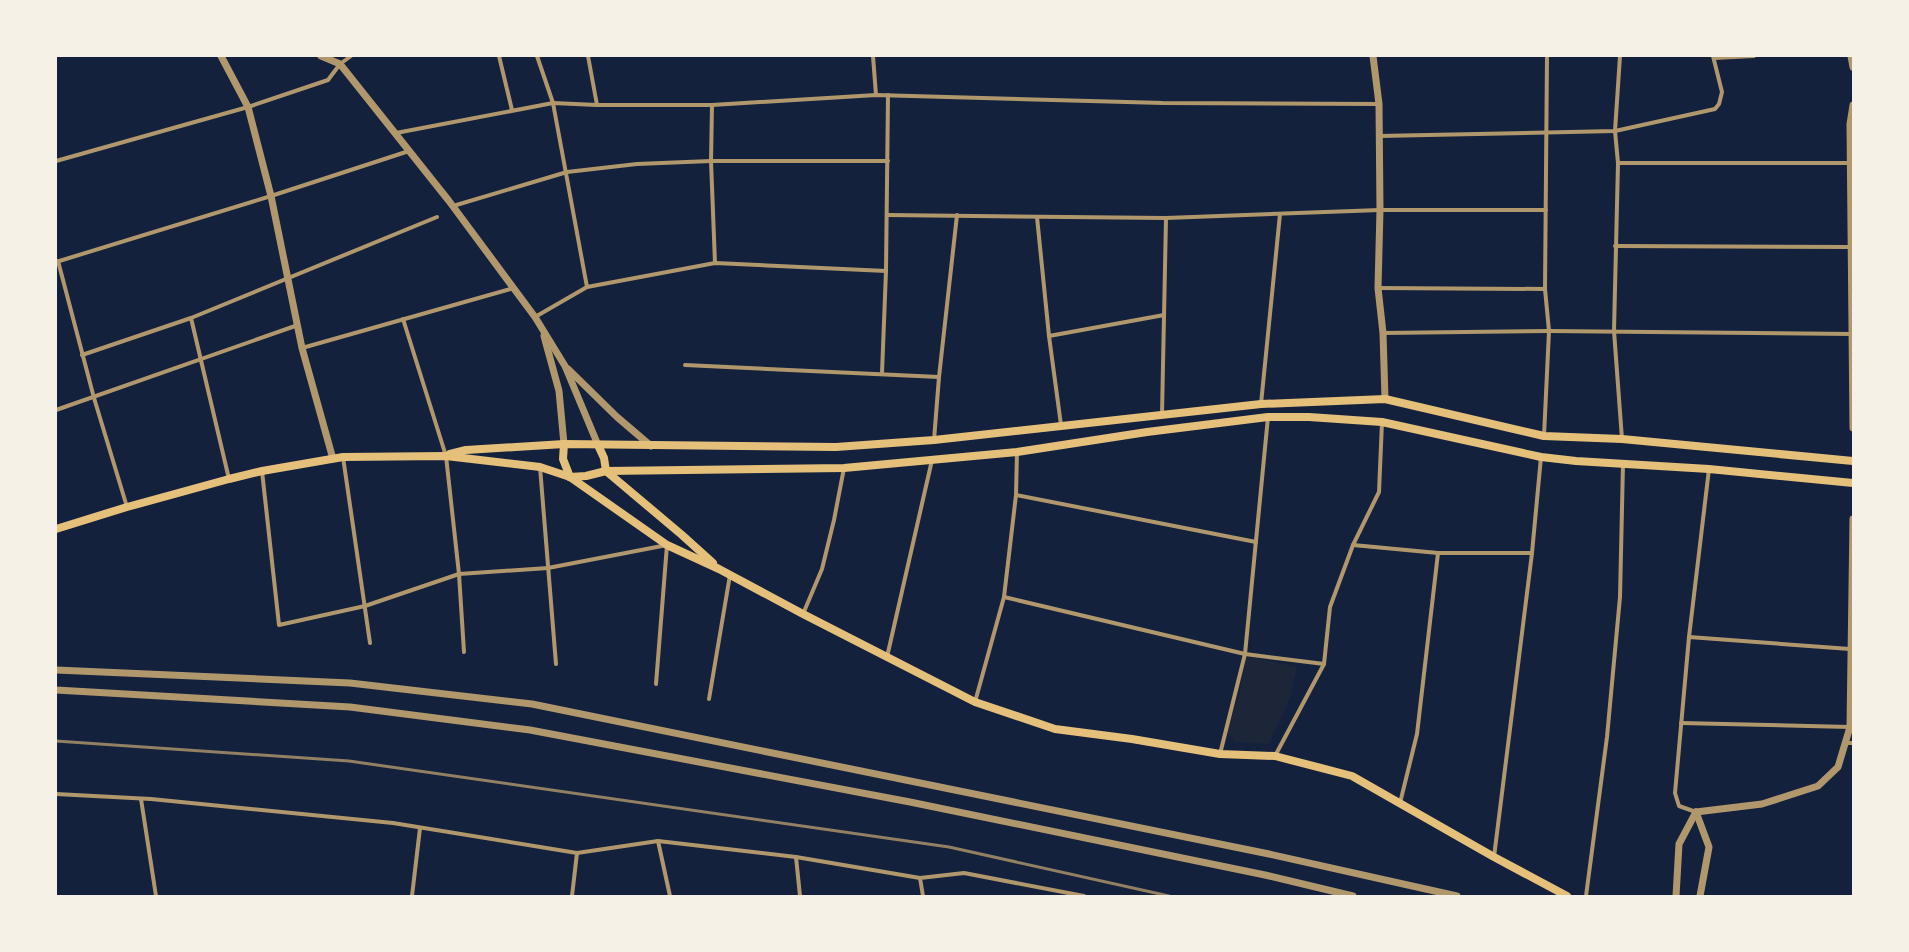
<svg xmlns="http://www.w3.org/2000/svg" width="1909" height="952" viewBox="0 0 1909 952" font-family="Poppins,sans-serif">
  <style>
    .green { fill: #1d2539 }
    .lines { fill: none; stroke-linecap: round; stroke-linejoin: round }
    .minor { stroke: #b1986c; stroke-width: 4 }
    .tertiary { stroke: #b1986c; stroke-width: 7 }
    .secondary { stroke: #e5c07b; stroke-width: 8 }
    .rail { stroke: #918062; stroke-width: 3 }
  </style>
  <rect width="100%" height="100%" fill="#14213d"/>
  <path class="green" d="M1247,656L1297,667L1289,700L1269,744L1235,742L1227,732L1239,696Z"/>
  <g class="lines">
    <g class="minor">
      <path d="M499,56L512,110"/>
      <path d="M537,56L553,103L587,287"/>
      <path d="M588,56L597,105"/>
      <path d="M873,56L876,95"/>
      <path d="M1620,56L1615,131L1618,163L1614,331L1622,439"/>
      <path d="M1714,58L1754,56"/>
      <path d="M712,105L711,161L715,263"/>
      <path d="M396,133L553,103L597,105H712L876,95L1163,103L1379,104"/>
      <path d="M1379,136L1615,131L1715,109L1719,104L1722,92L1713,56"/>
      <path d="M56,161L248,107L328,80L340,64L351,56"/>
      <path d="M1618,163H1850"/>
      <path d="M453,206L567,172L637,164L711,161H888"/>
      <path d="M887,215L1166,218L1380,210H1546"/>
      <path d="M1037,217L1049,336L1061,425"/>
      <path d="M1615,246L1851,247"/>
      <path d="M58,261L94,398L127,507"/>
      <path d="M56,262L271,196L409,151"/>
      <path d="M1378,288L1545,289"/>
      <path d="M535,317L587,287L715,263L886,271"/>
      <path d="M191,318L229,479"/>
      <path d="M403,319L446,456L459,574L464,652"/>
      <path d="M1383,333L1549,331L1853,334"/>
      <path d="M1049,336L1164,315"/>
      <path d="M302,348L514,288"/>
      <path d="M82,355L191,318L437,217"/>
      <path d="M685,365L939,377"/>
      <path d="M882,373L886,271L888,95"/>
      <path d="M1261,404L1280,214"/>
      <path d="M56,410L298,325"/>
      <path d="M1162,415L1166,218"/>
      <path d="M1544,436L1549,331L1545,289L1547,56"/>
      <path d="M934,440L939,377L957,215"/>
      <path d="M343,457L370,643"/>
      <path d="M540,467L556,664"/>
      <path d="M262,471L279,625L365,606L459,574L548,568L667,545L656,684"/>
      <path d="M1016,495L1256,542"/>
      <path d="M1353,545L1438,553H1532"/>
      <path d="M1004,597L1245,654L1324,664"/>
      <path d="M803,614L822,569L834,520L844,468"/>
      <path d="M1689,637L1850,649"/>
      <path d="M887,657L932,460"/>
      <path d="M709,699L730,575"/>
      <path d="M975,702L1004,597L1016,495L1017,452"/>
      <path d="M1681,723L1850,727"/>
      <path d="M1846,743H1853"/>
      <path d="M1220,754L1245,654L1268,417"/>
      <path d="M1275,756L1324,664L1330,607L1353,545L1379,492L1382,422"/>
      <path d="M56,794L151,799L393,823L577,853L658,841L796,857L920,878"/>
      <path d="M141,799L156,896"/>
      <path d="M1400,803L1417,734L1438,553"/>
      <path d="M1696,812L1679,806L1675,793L1689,637L1709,469"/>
      <path d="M658,841L670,896"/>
      <path d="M796,857L800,896"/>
      <path d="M1494,857L1532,553L1541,457"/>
      <path d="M412,896L420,828"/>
      <path d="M572,896L577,853"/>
      <path d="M923,896L920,878L964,873L1084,896"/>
      <path d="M1586,896L1607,737L1620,597L1623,464"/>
    </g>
    <g class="tertiary">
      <path d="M221,56L248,107L271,196L302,348L333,459"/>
      <path d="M321,56L340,64L449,201L535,317L565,366L598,445"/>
      <path d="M1373,56L1379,104L1380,210L1378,288L1383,333L1385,399"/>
      <path d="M1851,56L1853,67"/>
      <path d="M1853,105L1850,124L1853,428"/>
      <path d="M544,336L559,391L564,444"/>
      <path d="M568,369L617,417L651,446"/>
      <path d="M56,670L350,683L532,704L1269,854L1457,896"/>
      <path d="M56,690L350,707L530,730L910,802L1265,875L1353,896"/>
      <path d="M1696,812L1762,804L1818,786L1838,767L1850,727L1853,519"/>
      <path d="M1696,812L1709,847L1700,896"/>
      <path d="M1676,896L1679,844L1696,812"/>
    </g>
    <g class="secondary">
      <path d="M564,444L563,459L570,477"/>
      <path d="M598,445L604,458L606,471L682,535L713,563"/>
      <path d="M450,454L466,450L564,444L836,447L934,440L1261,404L1385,399L1544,436L1622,439L1853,461"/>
      <path d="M570,477L586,476L606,471L844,468L1017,452L1147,432L1268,417H1309L1382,422L1541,457L1576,461L1709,469L1853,483"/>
      <path d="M56,529L127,507L229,479L262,471L343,457L446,456L540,467L570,477L667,545L719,569L803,614L975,702L1055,729L1132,739L1220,754L1275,756L1352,776L1494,857L1567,896"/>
    </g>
    <path class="rail" d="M56,741L349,761L949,847L1169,896"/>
  </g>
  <rect width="1909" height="952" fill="none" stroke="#f6f1e7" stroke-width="114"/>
</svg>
